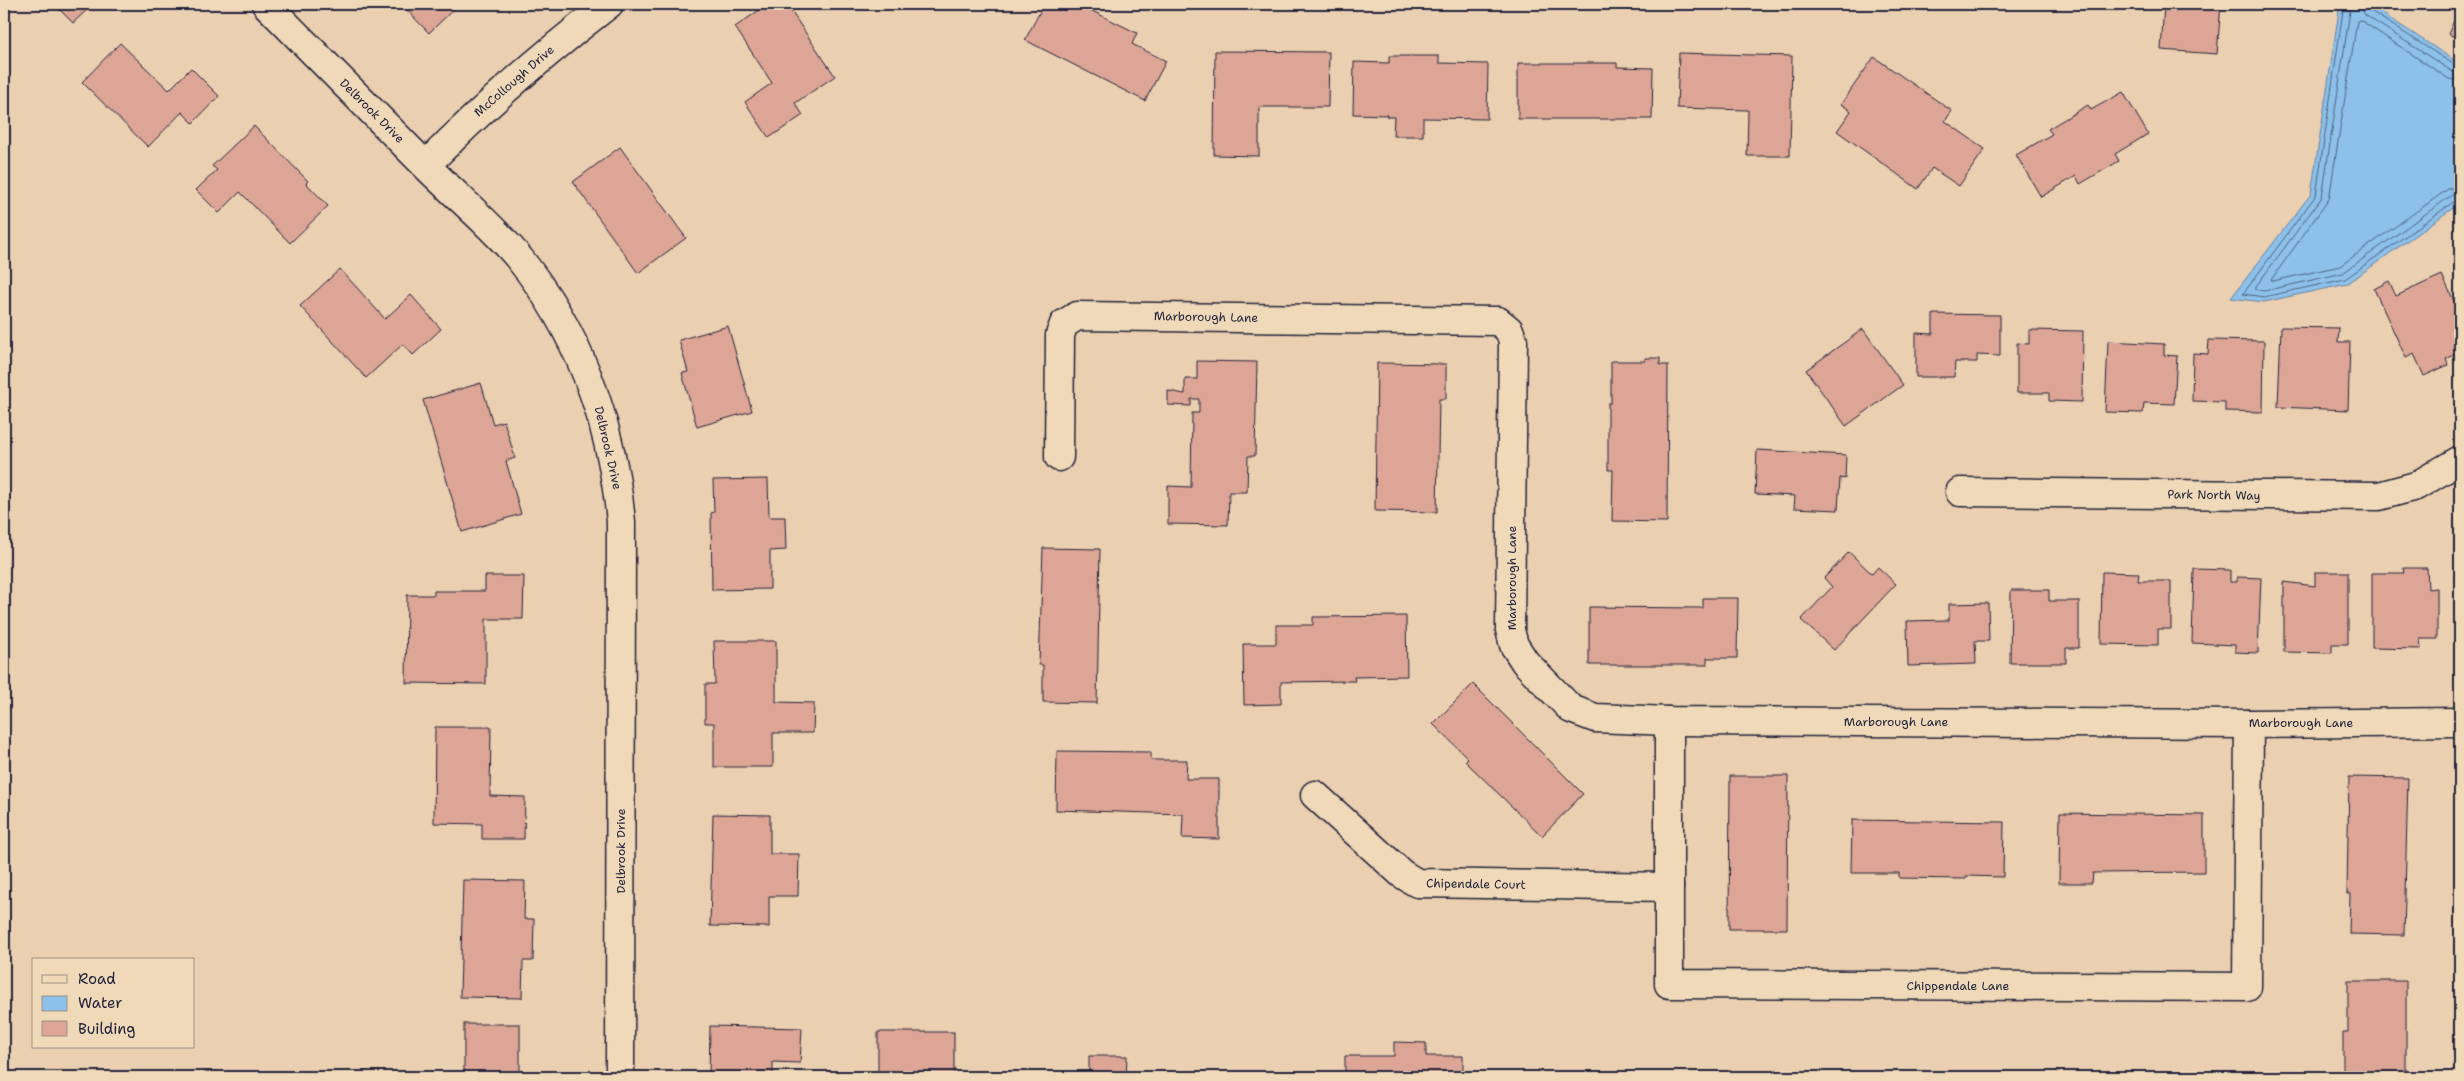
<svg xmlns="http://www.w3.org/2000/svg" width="2464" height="1081" viewBox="0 0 2464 1081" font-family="'Shantell Sans',sans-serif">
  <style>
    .water { fill: #8dc1ea; stroke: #6281a4 }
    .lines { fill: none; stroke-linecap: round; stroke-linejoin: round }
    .shore { stroke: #4d6281; stroke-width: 1 }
    .building { fill: #dda596; stroke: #22223b }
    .street-casing { stroke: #22223b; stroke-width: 31 }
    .street { stroke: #efd9b8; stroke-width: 28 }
    .labels { text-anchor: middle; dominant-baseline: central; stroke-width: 4; stroke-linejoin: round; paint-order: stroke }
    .street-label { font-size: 12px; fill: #22223b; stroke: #efd9b8 }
  </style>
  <rect width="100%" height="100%" fill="#ebcfb1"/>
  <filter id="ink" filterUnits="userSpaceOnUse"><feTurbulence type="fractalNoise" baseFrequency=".02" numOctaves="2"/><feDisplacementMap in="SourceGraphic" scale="10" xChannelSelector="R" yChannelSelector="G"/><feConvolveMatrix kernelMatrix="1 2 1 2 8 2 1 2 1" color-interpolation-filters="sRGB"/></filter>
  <g filter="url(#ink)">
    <path class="water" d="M2340,4H2368L2460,64V203L2347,284L2264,302L2231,298L2311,194Z"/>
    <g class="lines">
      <g class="shore">
        <path d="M2344,4L2316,195L2243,294L2264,297L2345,279L2455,201L2460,200"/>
        <path d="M2351,4L2322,197L2254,289L2264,291L2343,273L2452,195L2460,193"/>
        <path d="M2360,4L2365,15L2453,72L2460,74"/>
        <path d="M2366,4L2369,10L2456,66L2460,67"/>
        <path d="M2460,81L2449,79L2360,20L2357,21L2329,199L2271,280L2273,281L2340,266L2448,189L2460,186"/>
      </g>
    </g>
    <g class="building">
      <path d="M54,4H93L73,23Z"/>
      <path d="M401,4H459L429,33Z"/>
      <path d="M768,4H786L835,76L795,103L803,115L769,138L745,102L772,83L735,27Z"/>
      <path d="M1044,4H1078L1137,33L1132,44L1166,61L1145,101L1025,40Z"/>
      <path d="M2164,4H2221L2217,54L2161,50Z"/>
      <path d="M2460,7V39L2448,34Z"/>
      <path d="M120,43L169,90L191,68L219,96L193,123L182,112L148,147L82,82Z"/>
      <path d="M1215,51L1329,52L1328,107H1259V156L1214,155Z"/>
      <path d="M1679,53L1792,56L1790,156H1747L1748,110L1677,108Z"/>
      <path d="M1389,56H1439V63L1488,64L1487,119L1423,118V136H1393L1394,117H1387V115L1353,114L1354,62L1389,63Z"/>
      <path d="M1874,57L1952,111L1945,121L1985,149L1959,186L1932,168L1918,189L1837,131L1851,111L1841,104Z"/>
      <path d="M1518,63H1617V67L1653,68L1652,119H1518Z"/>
      <path d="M2123,92L2148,134L2115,154L2119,161L2080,184L2076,176L2041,197L2016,155L2052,134L2048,129L2088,105L2091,110Z"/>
      <path d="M254,126L308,181L306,183L328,206L290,243L240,192L219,213L196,190L217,170L212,166Z"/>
      <path d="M620,147L686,238L638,273L573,182Z"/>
      <path d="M340,269L385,319L411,295L441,329L413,355L403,344L366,378L300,306Z"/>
      <path d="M2442,275L2460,314V352L2446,359L2448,365L2424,376L2414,354L2406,358L2374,289L2389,281L2396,296Z"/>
      <path d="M1933,314L2000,315V356L1977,355V362H1955L1954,377H1916V333L1933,334Z"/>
      <path d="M728,326L752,411L697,427L682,373L688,372L679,340Z"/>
      <path d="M2281,327L2339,328L2338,342H2350L2348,410L2278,407Z"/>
      <path d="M1863,329L1903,385L1846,426L1806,370Z"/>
      <path d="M2029,330L2083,331L2082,402L2049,401V393H2017V343L2029,344Z"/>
      <path d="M2209,340L2264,341L2263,412L2225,411V402L2192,401L2193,353L2208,354Z"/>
      <path d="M2108,341L2164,344V355L2177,356L2174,404L2144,403L2143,413L2105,412Z"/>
      <path d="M1645,358H1660V365H1668L1667,522L1612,521L1613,470H1608V403H1611V361H1645Z"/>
      <path d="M1197,361L1257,362L1255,456H1248L1247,492H1229L1228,525L1168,524V486L1191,487L1192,413H1199V399H1191V406L1168,405V391L1185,394V379H1197Z"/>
      <path d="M1377,363L1446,364V399H1439L1437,512L1375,511Z"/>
      <path d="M481,383L493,424L504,421L515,458L506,461L521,514L462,532L423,400Z"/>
      <path d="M1757,450L1846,455L1845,479L1840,478L1838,510L1794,508L1795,496L1755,494Z"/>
      <path d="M768,479L769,517H785L786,550L770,551V589L712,590L711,513L714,512L713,480Z"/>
      <rect x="2459" y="545" width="1" height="49"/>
      <path d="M1043,548L1100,549L1097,703L1043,702V665H1039Z"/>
      <path d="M1849,552L1872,574L1878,567L1896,584L1834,650L1801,620L1832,587L1824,578Z"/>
      <path d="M2403,568H2427L2428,589L2437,588V639H2420L2421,649L2372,648V573H2404Z"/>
      <path d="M2194,569L2230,570V582H2237V577L2261,578L2258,653L2235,652V645L2192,643Z"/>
      <path d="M2102,572L2139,573L2138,581H2171V629H2158V645L2101,644Z"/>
      <path d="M2315,572H2348V644H2332V653L2284,652V582L2315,586Z"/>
      <path d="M485,576H524L523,619H486V684L406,683L407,595H434V591H485Z"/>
      <path d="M2011,590H2049V601H2079V648H2066V663H2010Z"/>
      <path d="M1703,598H1738L1737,658H1707V665H1589V607L1703,608Z"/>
      <path d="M1988,603L1989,641H1975L1976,664L1908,666L1907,621L1949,620V604Z"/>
      <path d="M1406,616L1407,676L1354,677L1355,681L1281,682V704L1244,705L1243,644H1276V625H1313V617Z"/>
      <path d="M714,641H776V702L814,703L813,733H773V767H714V723H705V684H715Z"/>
      <path d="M1473,684L1583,794L1542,836L1465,761L1468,758L1433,724Z"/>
      <path d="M435,727H491L490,796L525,797L524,839H482V824L434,823Z"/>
      <path d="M1057,751L1151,752V760H1187L1186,779H1219V839L1182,838L1183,814L1056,810Z"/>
      <path d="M1730,776H1788L1787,929H1729Z"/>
      <path d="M2349,777L2408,778L2404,935L2349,934L2350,894H2347Z"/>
      <path d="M2060,813L2204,815V872L2093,873L2092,883H2059Z"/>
      <path d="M713,814L770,815V854H799L798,896H769V927L710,926Z"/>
      <path d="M1852,820L2004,822L2003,877L1966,876V879L1899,878V873H1851Z"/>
      <path d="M463,880L525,881L524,919H534L533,961H523L522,998L460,997Z"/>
      <path d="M2348,981H2406V1074H2397V1077H2343V1032H2348Z"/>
      <rect x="464" y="1024" width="56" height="53"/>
      <path d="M710,1026L802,1028L800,1063L773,1062V1077H709Z"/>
      <rect x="878" y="1032" width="76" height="45"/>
      <path d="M1394,1042L1426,1043V1056H1463V1077H1345V1056H1394Z"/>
      <path d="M1089,1056H1127L1126,1077H1089Z"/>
      <path d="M2237,1074H2275V1077H2238Z"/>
    </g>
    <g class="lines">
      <g class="street-casing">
        <g id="street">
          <path d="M266,4C319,57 372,111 425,165C456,196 491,224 519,258C580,334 612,425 621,522L620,1077"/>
          <path d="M426,165C483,107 544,54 609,4"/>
          <path d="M1059,457L1060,335L1064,324L1077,316L1498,321L1509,330L1513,341L1510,630L1514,645L1525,662L1571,709L1595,718L1669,721L2249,724L2460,722"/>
          <path d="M1960,492L2379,496L2416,486L2460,460"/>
          <path d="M1669,721V984L2247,987L2249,724"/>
          <path d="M1315,795L1402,874L1417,883L1669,887"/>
        </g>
      </g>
      <use href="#street" class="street"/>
    </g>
  </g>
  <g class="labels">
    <g class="street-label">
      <text transform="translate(514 81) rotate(-41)">McCollough Drive</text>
      <text transform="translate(372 111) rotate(45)">Delbrook Drive</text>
      <text transform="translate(1206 317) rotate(1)">Marborough Lane</text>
      <text transform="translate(608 448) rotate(77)">Delbrook Drive</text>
      <text transform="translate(2214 495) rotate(1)">Park North Way</text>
      <text transform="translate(1512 578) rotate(-90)">Marborough Lane</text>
      <text x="1896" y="722">Marborough Lane</text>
      <text x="2301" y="723">Marborough Lane</text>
      <text transform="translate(621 851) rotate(-90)">Delbrook Drive</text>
      <text transform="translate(1476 884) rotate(1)">Chipendale Court</text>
      <text x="1958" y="986">Chippendale Lane</text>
    </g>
  </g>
  <rect width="2464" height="1081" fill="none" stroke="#efd9b8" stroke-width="20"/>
  <rect x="10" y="10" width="2444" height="1061" fill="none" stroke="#22223b" stroke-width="2" filter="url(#ink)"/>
  <rect x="32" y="958" width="162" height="90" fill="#efd9b8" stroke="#9d9086"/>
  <rect x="42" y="975" width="25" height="8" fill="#efd9b8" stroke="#9d9086"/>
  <text x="78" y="984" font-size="15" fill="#22223b">Road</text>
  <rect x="42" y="996" width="25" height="15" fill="#8dc1ea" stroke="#9d9086"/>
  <text x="78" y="1008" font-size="15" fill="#22223b">Water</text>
  <rect x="42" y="1021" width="25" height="15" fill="#dda596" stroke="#9d9086"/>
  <text x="78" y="1034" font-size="15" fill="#22223b">Building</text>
</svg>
